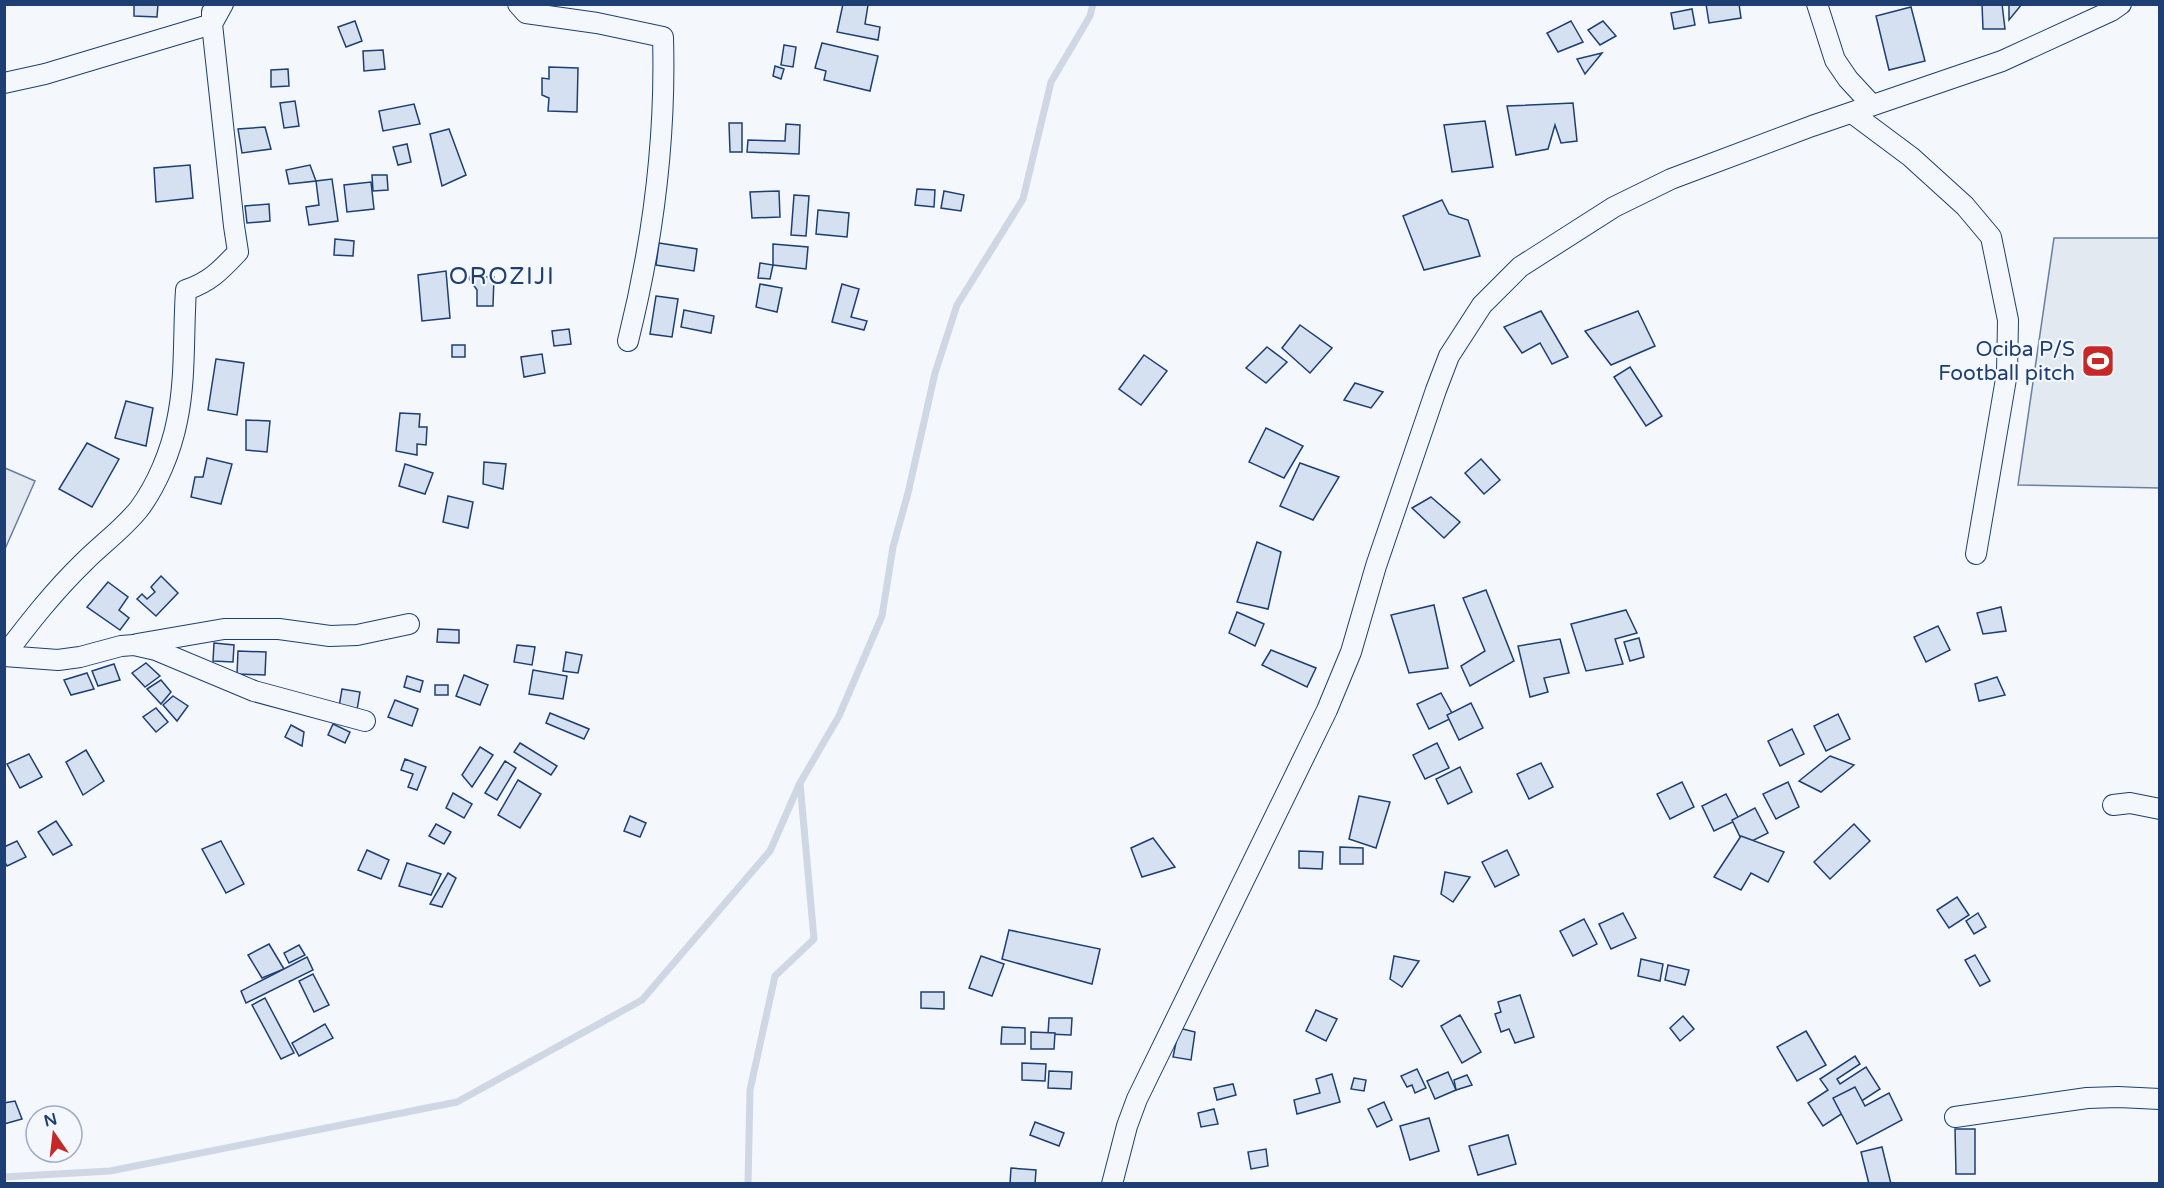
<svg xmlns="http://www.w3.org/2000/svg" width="2164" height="1188" viewBox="0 0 2164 1188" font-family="'Varela Round',sans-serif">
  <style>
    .green { fill: #e3e9f0; stroke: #687fa3; stroke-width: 1.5 }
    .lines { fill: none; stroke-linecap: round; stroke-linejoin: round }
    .stream { stroke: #cfd7e4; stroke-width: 7 }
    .building { fill: #d5e0f0; stroke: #1d3f73; stroke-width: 1.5 }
    .minor-casing { stroke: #1d3f73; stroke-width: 22 }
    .minor { stroke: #f4f7fb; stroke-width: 20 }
    .labels { text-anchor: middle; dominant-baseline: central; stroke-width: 4.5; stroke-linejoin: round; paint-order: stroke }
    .poi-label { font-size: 21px; fill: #1d3f73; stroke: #f4f7fb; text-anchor: end }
    .quarter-label { font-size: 24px; letter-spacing: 1.5px; fill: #1d3f73; stroke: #f4f7fb }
  </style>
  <rect width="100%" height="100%" fill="#f4f7fb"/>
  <g class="green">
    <path d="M2054,238H2159V488L2018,485Z"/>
    <path d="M5,468L35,481L5,549Z"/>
  </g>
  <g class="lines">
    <g class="stream">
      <path d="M4,1177L110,1171L457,1102L642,1000L770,851L799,785"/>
      <path d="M748,1184L750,1090L775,976L814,939L800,783L839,716L882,616L893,547L908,493L935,373L957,305L1023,199L1051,82L1090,16L1093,4"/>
    </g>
  </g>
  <g class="building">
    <path d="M134,4H158L157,17L134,16Z"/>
    <path d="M843,4L868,5L865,24L880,27L878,40L837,32Z"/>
    <path d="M1706,4H1739L1741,18L1709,23Z"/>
    <path d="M1982,4H2002L2005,29H1983Z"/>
    <path d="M2009,4H2022L2009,20Z"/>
    <path d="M1911,7L1925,61L1889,70L1876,16Z"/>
    <path d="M1692,9L1695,25L1674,29L1671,13Z"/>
    <path d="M355,21L362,41L346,47L338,27Z"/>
    <path d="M1571,21L1583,42L1558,52L1547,33Z"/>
    <path d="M1603,21L1616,36L1600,45L1588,30Z"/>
    <path d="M822,43L878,56L870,91L824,80L826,71L815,68Z"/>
    <path d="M784,45L796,47L793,67L781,65Z"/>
    <path d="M383,50L385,69L364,71L363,51Z"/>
    <path d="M1602,53L1585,74L1577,59Z"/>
    <path d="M775,66L784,69L781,79L773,76Z"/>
    <path d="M549,67L578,68L577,112L548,111L549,98L542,95V78L549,79Z"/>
    <path d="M288,69L289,86L271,87V70Z"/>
    <path d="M295,101L299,126L284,128L280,103Z"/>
    <path d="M1573,103L1577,141L1561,143L1555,125L1548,149L1516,155L1507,106Z"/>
    <path d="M414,104L420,124L383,131L379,111Z"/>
    <path d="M1485,121L1493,167L1452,172L1444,125Z"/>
    <path d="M729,123H742V152H730Z"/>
    <path d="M786,124L800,125L799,154L747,152L748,140L785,141Z"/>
    <path d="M265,127L271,149L242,153L238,129Z"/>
    <path d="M449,129L466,175L442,186L430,134Z"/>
    <path d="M407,144L411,162L398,165L393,147Z"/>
    <path d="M190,165L193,198L156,202L154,168Z"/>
    <path d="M310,165L316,181L289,184L286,170Z"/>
    <path d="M372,175H387L388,190L373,191Z"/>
    <path d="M332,179L338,221L309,225L306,207L319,205L316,181Z"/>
    <path d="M371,182L374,209L347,212L344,185Z"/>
    <path d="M917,189L935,190L934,207L915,205Z"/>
    <path d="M779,191L780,217L752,218L750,192Z"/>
    <path d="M944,191L964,195L961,211L941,208Z"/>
    <path d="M794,195L809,196L806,236L791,235Z"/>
    <path d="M1442,200L1449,214L1468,220L1480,256L1424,270L1403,216Z"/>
    <path d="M269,204L270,221L247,223L245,206Z"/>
    <path d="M818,210L849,213L847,237L816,234Z"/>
    <path d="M335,239L354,241L353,256L334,255Z"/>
    <path d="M659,243L697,249L694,271L656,265Z"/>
    <path d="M773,244L808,247L806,269L773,265Z"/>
    <path d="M760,263L773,265L770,279L758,278Z"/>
    <path d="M446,271L450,318L422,321L418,275Z"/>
    <path d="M468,277H494L493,306H477V290Z"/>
    <path d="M760,284L782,288L777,312L756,307Z"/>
    <path d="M842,284L859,289L851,317L867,321L864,330L832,322Z"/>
    <path d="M656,296L678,299L672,337L650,334Z"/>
    <path d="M684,310L714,316L711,333L681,327Z"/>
    <path d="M1541,311L1568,357L1552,364L1540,343L1522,353L1504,327Z"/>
    <path d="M1638,311L1655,346L1611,365L1585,331Z"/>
    <path d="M1300,325L1332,348L1310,373L1282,348Z"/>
    <path d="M569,329L571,344L554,346L552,331Z"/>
    <rect x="452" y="345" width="13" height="12"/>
    <path d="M1267,347L1287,362L1266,383L1246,368Z"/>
    <path d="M542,354L545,373L524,377L521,357Z"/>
    <path d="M1144,355L1167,371L1141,405L1119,389Z"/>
    <path d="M216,359L244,363L237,415L208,410Z"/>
    <path d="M1630,367L1662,416L1646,426L1614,377Z"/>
    <path d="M1355,383L1383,392L1371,408L1344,400Z"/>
    <path d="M126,401L153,408L146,446L115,438Z"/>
    <path d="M400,413L420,414L419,427H427L426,445L417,444V455L396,451Z"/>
    <path d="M246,420L270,421L267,452L246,450Z"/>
    <path d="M1266,428L1303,446L1284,478L1249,462Z"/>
    <path d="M87,443L119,459L92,507L59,489Z"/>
    <path d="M207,458L232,464L221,504L191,497L195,477H203Z"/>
    <path d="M1481,459L1500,480L1484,494L1465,473Z"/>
    <path d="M484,462L506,464L503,489L483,484Z"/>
    <path d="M1300,463L1339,477L1313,520L1280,506Z"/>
    <path d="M405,464L433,473L425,494L399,486Z"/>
    <path d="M448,496L473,502L468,528L443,522Z"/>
    <path d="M1431,497L1460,522L1444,538L1412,508Z"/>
    <path d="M1257,542L1281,552L1268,609L1237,602Z"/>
    <path d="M161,576L178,593L156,616L137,599L142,594L147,599L155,592L151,587Z"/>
    <path d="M108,582L128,597L119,610L129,618L120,630L87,607Z"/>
    <path d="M1486,590L1514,661L1470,686L1461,666L1485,651L1463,598Z"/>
    <path d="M1434,605L1448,668L1409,673L1391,615Z"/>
    <path d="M2001,607L2006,631L1983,634L1977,613Z"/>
    <path d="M1626,610L1637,633L1615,639L1623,664L1586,671L1571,624Z"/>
    <path d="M1237,612L1264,624L1255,646L1229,633Z"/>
    <path d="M1938,626L1950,650L1926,662L1914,637Z"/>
    <path d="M438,629L459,630V643L437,642Z"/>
    <path d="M1639,638L1644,657L1630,661L1624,642Z"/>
    <path d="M1560,639L1569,673L1544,678L1548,692L1530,697L1518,646Z"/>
    <path d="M214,643L234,645L233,662L213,661Z"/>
    <path d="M517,645L535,647L532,665L514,662Z"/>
    <path d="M1271,650L1316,668L1307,687L1262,665Z"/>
    <path d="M238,651L266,652L265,675L237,674Z"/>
    <path d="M566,652L582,655L578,673L563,671Z"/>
    <path d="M146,663L160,676L145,687L132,673Z"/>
    <path d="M114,664L120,680L98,686L92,671Z"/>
    <path d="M533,670L567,676L563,699L529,694Z"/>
    <path d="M87,673L94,689L71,695L64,680Z"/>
    <path d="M464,675L488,685L480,705L456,696Z"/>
    <path d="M407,676L423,681L420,692L404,687Z"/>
    <path d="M1997,677L2005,695L1979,701L1975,684Z"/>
    <path d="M161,680L171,692L161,704L147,689Z"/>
    <rect x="435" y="685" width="13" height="10"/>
    <path d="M342,689L360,692L356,716L338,713Z"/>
    <path d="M1441,693L1454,717L1429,729L1417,704Z"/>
    <path d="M173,696L188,706L177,721L163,705Z"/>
    <path d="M395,700L418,709L412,726L388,717Z"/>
    <path d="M1471,703L1483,728L1459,740L1447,715Z"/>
    <path d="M156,708L168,722L156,732L143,717Z"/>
    <path d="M550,713L589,729L584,739L546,723Z"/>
    <path d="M1838,714L1850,739L1826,751L1814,726Z"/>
    <path d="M333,724L350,732L345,743L328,735Z"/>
    <path d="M291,725L304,732L302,746L285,737Z"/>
    <path d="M1792,729L1804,754L1780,766L1768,741Z"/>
    <path d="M520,743L557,766L551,775L514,752Z"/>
    <path d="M1437,743L1449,768L1425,779L1413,755Z"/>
    <path d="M480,747L493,755L472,787L462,775Z"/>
    <path d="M86,750L104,781L83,795L66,762Z"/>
    <path d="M29,754L42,777L20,788L7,764Z"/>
    <path d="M1830,756L1854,765L1821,792L1799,781Z"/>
    <path d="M405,759L426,767L417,790L408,787L413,774L401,770Z"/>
    <path d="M505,761L516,768L497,800L485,793Z"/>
    <path d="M1541,763L1553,787L1529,799L1517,774Z"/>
    <path d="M1460,767L1472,792L1448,804L1436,779Z"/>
    <path d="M518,780L541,794L520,828L498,815Z"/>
    <path d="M1682,782L1694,807L1670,819L1657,794Z"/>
    <path d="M1788,782L1799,807L1776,819L1763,794Z"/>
    <path d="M453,793L472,804L464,818L446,808Z"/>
    <path d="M1726,794L1739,819L1714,831L1702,806Z"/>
    <path d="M1359,796L1390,802L1376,848L1349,839Z"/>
    <path d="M1755,808L1768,833L1744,845L1732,820Z"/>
    <path d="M630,816L646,823L640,837L624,831Z"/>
    <path d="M56,821L72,845L53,855L38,832Z"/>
    <path d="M436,824L451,832L444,844L429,836Z"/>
    <path d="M1854,824L1870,841L1830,879L1814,862Z"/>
    <path d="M1741,836L1784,852L1768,882L1751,873L1741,890L1714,877Z"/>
    <path d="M1153,838L1175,867L1142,877L1131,848Z"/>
    <path d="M17,841L26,857L7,866L4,861V847Z"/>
    <path d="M221,841L244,884L226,893L202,849Z"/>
    <path d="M1340,847L1363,848V864H1340Z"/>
    <path d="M367,850L389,860L381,879L358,870Z"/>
    <path d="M1507,850L1519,875L1495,887L1482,862Z"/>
    <path d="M1299,851L1323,852L1322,869L1299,868Z"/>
    <path d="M407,863L441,874L431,895L399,886Z"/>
    <path d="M1445,872L1470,877L1453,902L1441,894Z"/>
    <path d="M448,873L456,878L442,907L430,904Z"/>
    <path d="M1957,897L1969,915L1949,928L1937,910Z"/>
    <path d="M1623,913L1636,938L1611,949L1599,924Z"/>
    <path d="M1978,913L1986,927L1974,934L1966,921Z"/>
    <path d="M1584,919L1597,944L1573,956L1560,931Z"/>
    <path d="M1009,930L1100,949L1092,984L1002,959Z"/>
    <path d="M269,944L284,969L262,978L248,955Z"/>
    <path d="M299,945L305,955L289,963L284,953Z"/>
    <path d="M1975,955L1990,981L1980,986L1965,960Z"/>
    <path d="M981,956L1004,964L992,996L969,988Z"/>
    <path d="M1394,956L1419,961L1402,987L1390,979Z"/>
    <path d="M307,957L313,970L246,1003L241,991Z"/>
    <path d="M1641,959L1663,964L1660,981L1638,976Z"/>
    <path d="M1668,965L1689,970L1685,985L1665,980Z"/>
    <path d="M313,974L329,1005L314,1012L299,981Z"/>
    <path d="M921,992H944V1009L921,1008Z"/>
    <path d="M1520,995L1534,1037L1515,1043L1509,1029L1501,1032L1495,1014L1501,1012L1498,1002Z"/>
    <path d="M265,998L294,1053L281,1059L252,1005Z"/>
    <path d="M1316,1010L1337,1019L1326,1041L1306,1031Z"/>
    <path d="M1460,1015L1481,1052L1462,1063L1441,1026Z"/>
    <path d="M1683,1016L1694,1029L1680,1041L1670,1028Z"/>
    <path d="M1049,1018H1072L1071,1035L1048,1034Z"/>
    <path d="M325,1024L333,1038L299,1056L292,1043Z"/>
    <path d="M1002,1027L1025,1028V1044H1001Z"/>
    <path d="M1179,1028L1195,1032L1191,1060L1173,1057Z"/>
    <path d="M1806,1031L1826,1065L1797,1081L1777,1047Z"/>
    <path d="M1031,1032L1055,1033L1054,1049H1031Z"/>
    <path d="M1855,1056L1860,1064L1837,1079L1840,1084L1866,1067L1880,1089L1823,1126L1808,1103L1828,1090L1820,1079Z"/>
    <path d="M1022,1063L1046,1064L1045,1081L1022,1080Z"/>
    <path d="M1417,1069L1426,1088L1415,1093L1412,1085L1407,1087L1401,1076Z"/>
    <path d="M1049,1071L1072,1072L1071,1089L1048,1088Z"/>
    <path d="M1448,1072L1456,1090L1435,1099L1427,1081Z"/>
    <path d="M1332,1074L1340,1102L1297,1114L1294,1100L1320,1093L1316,1079Z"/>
    <path d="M1467,1075L1472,1085L1456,1090L1454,1080Z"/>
    <path d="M1354,1078L1366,1080L1364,1091L1351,1089Z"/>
    <path d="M1233,1084L1236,1095L1217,1100L1214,1088Z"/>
    <path d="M1855,1087L1865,1106L1889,1093L1902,1120L1857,1144L1833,1098Z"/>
    <path d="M15,1101L22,1119L4,1124V1103Z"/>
    <path d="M1384,1102L1392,1120L1377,1127L1368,1109Z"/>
    <path d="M1214,1109L1218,1124L1201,1127L1198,1113Z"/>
    <path d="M1429,1118L1439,1151L1410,1160L1400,1126Z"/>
    <path d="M1035,1122L1064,1133L1059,1146L1030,1135Z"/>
    <path d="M1955,1129H1975V1174H1956Z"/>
    <path d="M1508,1135L1516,1164L1478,1175L1469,1146Z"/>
    <path d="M1882,1147L1891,1184H1869L1861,1152Z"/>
    <path d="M1266,1149L1268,1166L1251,1169L1248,1152Z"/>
    <path d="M1011,1168L1036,1170L1035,1184H1010Z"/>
  </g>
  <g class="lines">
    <g class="minor-casing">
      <g id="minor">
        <path d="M518,4L526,13L597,23L663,37C666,139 653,241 628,341"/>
        <path d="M1817,4L1835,60L1848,79L1872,105"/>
        <path d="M4,83L45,74L212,24V12"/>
        <path d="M1852,113L1911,157L1965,206L1991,237L2008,320L2007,373L1976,554"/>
        <path d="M137,644L224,629H279L330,636L357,635L409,624"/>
        <path d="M4,656C29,623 54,591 84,562C102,544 123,529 139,509C157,485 171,451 177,421C186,379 183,334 186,290C210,282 221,270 238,252L234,226L212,24L223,4"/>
        <path d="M4,656L58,660L80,657L121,646L134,645L156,650L254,691L365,721"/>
        <path d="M2113,805L2130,803L2160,809"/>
        <path d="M1955,1117L2087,1098L2118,1097L2160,1099"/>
        <path d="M1112,1184L1127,1126L1137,1099L1327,710L1351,652L1376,566L1436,390L1449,356L1482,305L1520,267L1614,207L1671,179L1812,126L2002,61L2111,11L2121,4"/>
      </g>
    </g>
    <use href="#minor" class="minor"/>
  </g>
  <defs>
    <g id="stadium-square" transform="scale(1.725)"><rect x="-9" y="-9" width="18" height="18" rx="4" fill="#c62828" stroke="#f4f7fb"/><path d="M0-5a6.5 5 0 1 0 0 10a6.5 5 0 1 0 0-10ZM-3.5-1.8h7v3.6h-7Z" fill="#fff"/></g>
  </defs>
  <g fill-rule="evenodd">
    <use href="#stadium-square" x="2098" y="361"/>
  </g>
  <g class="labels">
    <g class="poi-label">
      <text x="2075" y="349">Ociba P/S<tspan x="2075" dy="24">Football pitch</tspan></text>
    </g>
    <g class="quarter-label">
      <text x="502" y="276">OROZIJI</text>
    </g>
  </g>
  <rect width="2164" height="1188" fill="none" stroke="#1d3f73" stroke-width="12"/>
  <g transform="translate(54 1134) rotate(346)"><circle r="28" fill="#f4f7fb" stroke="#9eadc5" stroke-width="1.5"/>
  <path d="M0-4.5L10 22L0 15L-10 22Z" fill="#c62828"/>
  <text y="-9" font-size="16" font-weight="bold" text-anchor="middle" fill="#1d3f73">N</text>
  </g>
</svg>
